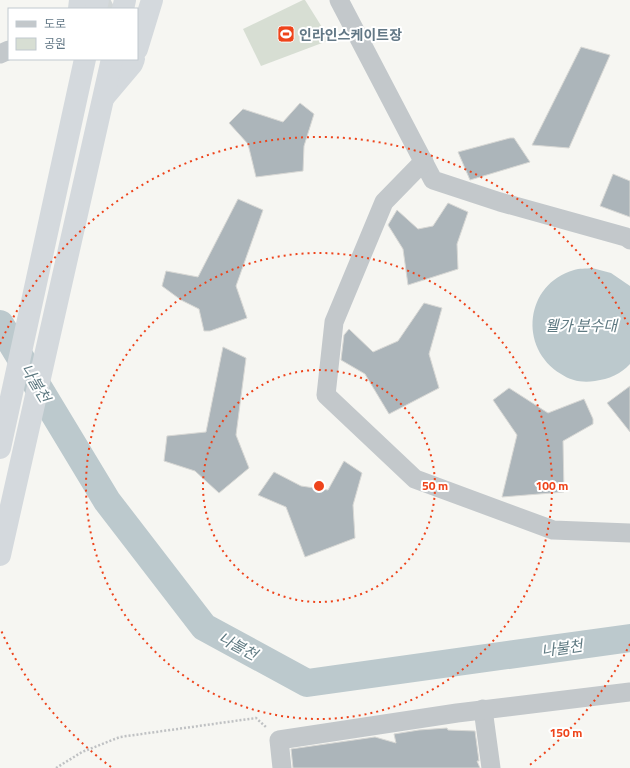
<svg xmlns="http://www.w3.org/2000/svg" width="630" height="768" viewBox="0 0 630 768" font-family="'Titillium Web','Noto Sans KR',sans-serif">
  <style>
    .green { fill: #d7ded3 }
    .water { fill: #bcc9cd }
    .lines { fill: none; stroke-linecap: round; stroke-linejoin: round }
    .river { stroke: #bcc9cd; stroke-width: 28 }
    .building { fill: #acb5ba; stroke: #d8d8d5 }
    .minor-tunnel { stroke: #d1d6d7; stroke-width: 19; stroke-dasharray: 19 10; stroke-linecap: butt }
    .path { stroke: #bfc1c3; stroke-width: 2.5; stroke-dasharray: 2 2; stroke-linecap: butt }
    .minor { stroke: #c3c8cb; stroke-width: 19 }
    .highway { stroke: #d4d9dd; stroke-width: 22 }
    .ring { fill: none; stroke: #ee441b; stroke-width: 2; stroke-dasharray: 2 4 }
    .labels { text-anchor: middle; dominant-baseline: central; stroke-width: 4; stroke-linejoin: round; paint-order: stroke }
    .poi-label { font-size: 14px; font-weight: bold; fill: #637886; stroke: #fff; text-anchor: start }
    .water-label { font-size: 15px; font-style: italic; fill: #5f7a82; stroke: #fff }
    .centre { fill: #ee441b; stroke: #fff; stroke-width: 2 }
    .ring-label { font-size: 12px; text-anchor: middle; font-weight: bold; fill: #ee441b; stroke: #fff; stroke-width: 4; stroke-linejoin: round; paint-order: stroke }
  </style>
  <rect width="100%" height="100%" fill="#f6f6f2"/>
  <path class="green" d="M303,0H305L330,40L261,66L243,29Z"/>
  <path class="water" d="M592,268L611,273L630,286V364C621,374 609,379 595,381C583,383 571,381 561,374C518,348 525,284 574,270C579,268 586,269 592,268Z"/>
  <g class="lines">
    <path class="river" d="M0,324L107,501L204,627L307,683L630,638"/>
  </g>
  <g class="building">
    <path d="M581,47L610,55L569,148L532,145Z"/>
    <path d="M300,103L314,114L304,146L303,171L256,177L248,144L229,123L243,109L283,122Z"/>
    <path d="M510,138H514L530,162L470,180L458,152Z"/>
    <path d="M613,174L630,181V217L600,206Z"/>
    <path d="M238,199L263,210L236,286L247,318L210,331H204L199,309L181,300L162,286L166,271L198,277Z"/>
    <path d="M448,203L468,212L457,244L458,269L408,285L403,249L388,225L397,210L418,229L433,226Z"/>
    <path d="M424,303L442,308L429,354L439,388L389,414L365,374L341,360L344,335L349,329L373,352L398,341Z"/>
    <path d="M223,347L246,358L236,435L249,468L219,493L195,471L164,461L167,436L206,432Z"/>
    <path d="M630,386V432L607,403Z"/>
    <path d="M509,388L548,413L584,399L593,419V424L563,441L564,492L502,497L517,435L493,400Z"/>
    <path d="M344,461L362,473L353,505L355,538L305,557L286,507L258,495L274,472L301,486L328,490Z"/>
    <path d="M447,728L448,730L475,731L479,761H477L480,768H293L291,749L375,737L396,743L394,734L419,730Z"/>
  </g>
  <g class="lines">
    <path class="minor-tunnel" d="M94,9L112,0"/>
    <path class="path" d="M56,768L82,752L120,737L256,718L267,728"/>
    <g class="minor">
      <path d="M339,0L433,180L500,202L626,237L630,240"/>
      <path d="M0,54L9,50"/>
      <path d="M424,161L384,202L334,322L326,395L415,479L553,530L630,533"/>
      <path d="M483,709L491,768"/>
      <path d="M282,768L279,740L457,713L630,692"/>
    </g>
    <g class="highway">
      <path d="M79,9L80,0"/>
      <path d="M96,9L98,0"/>
      <path d="M123,9L125,0"/>
      <path d="M137,49L152,0"/>
      <path d="M105,96L132,64L134,59"/>
      <path d="M0,448L85,59"/>
      <path d="M0,555L112,59"/>
    </g>
  </g>
  <g class="ring">
    <circle cx="319" cy="486" r="116"/>
    <circle cx="319" cy="486" r="233"/>
    <path d="M630 644A349 349 0 0 1 527 767M111 767A349 349 0 0 1 0 628M0 344A349 349 0 0 1 630 328"/>
  </g>
  <defs>
    <g id="stadium-square" transform="scale(0.9)"><rect x="-9" y="-9" width="18" height="18" rx="4" fill="#ee441b" stroke="#fff"/><path d="M0-5a6.5 5 0 1 0 0 10a6.5 5 0 1 0 0-10ZM-3.5-1.8h7v3.6h-7Z" fill="#fff"/></g>
  </defs>
  <g fill-rule="evenodd">
    <use href="#stadium-square" x="286" y="34"/>
  </g>
  <g class="labels">
    <g class="poi-label">
      <text x="299" y="34">인라인스케이트장</text>
    </g>
    <g class="water-label">
      <text x="581" y="325">웰가 분수대</text>
      <text transform="translate(36 383) rotate(59)">나불천</text>
      <text transform="translate(238 646) rotate(28)">나불천</text>
      <text transform="translate(562 648) rotate(-8)">나불천</text>
    </g>
  </g>
  <circle cx="319" cy="486" r="6" class="centre"/>
  <g class="ring-label">
    <text x="435" y="490">50 m</text>
    <text x="552" y="490">100 m</text>
    <text x="566" y="737">150 m</text>
  </g>
  <rect x="8" y="8" width="130" height="52" fill="#ffffff" stroke="#c1c9cf"/>
  <rect x="16" y="21" width="20" height="6" fill="#c3c8cb" stroke="#c1c9cf"/>
  <text x="44" y="28" font-size="12" fill="#637886">도로</text>
  <rect x="16" y="38" width="20" height="12" fill="#d7ded3" stroke="#c1c9cf"/>
  <text x="44" y="48" font-size="12" fill="#637886">공원</text>
</svg>
